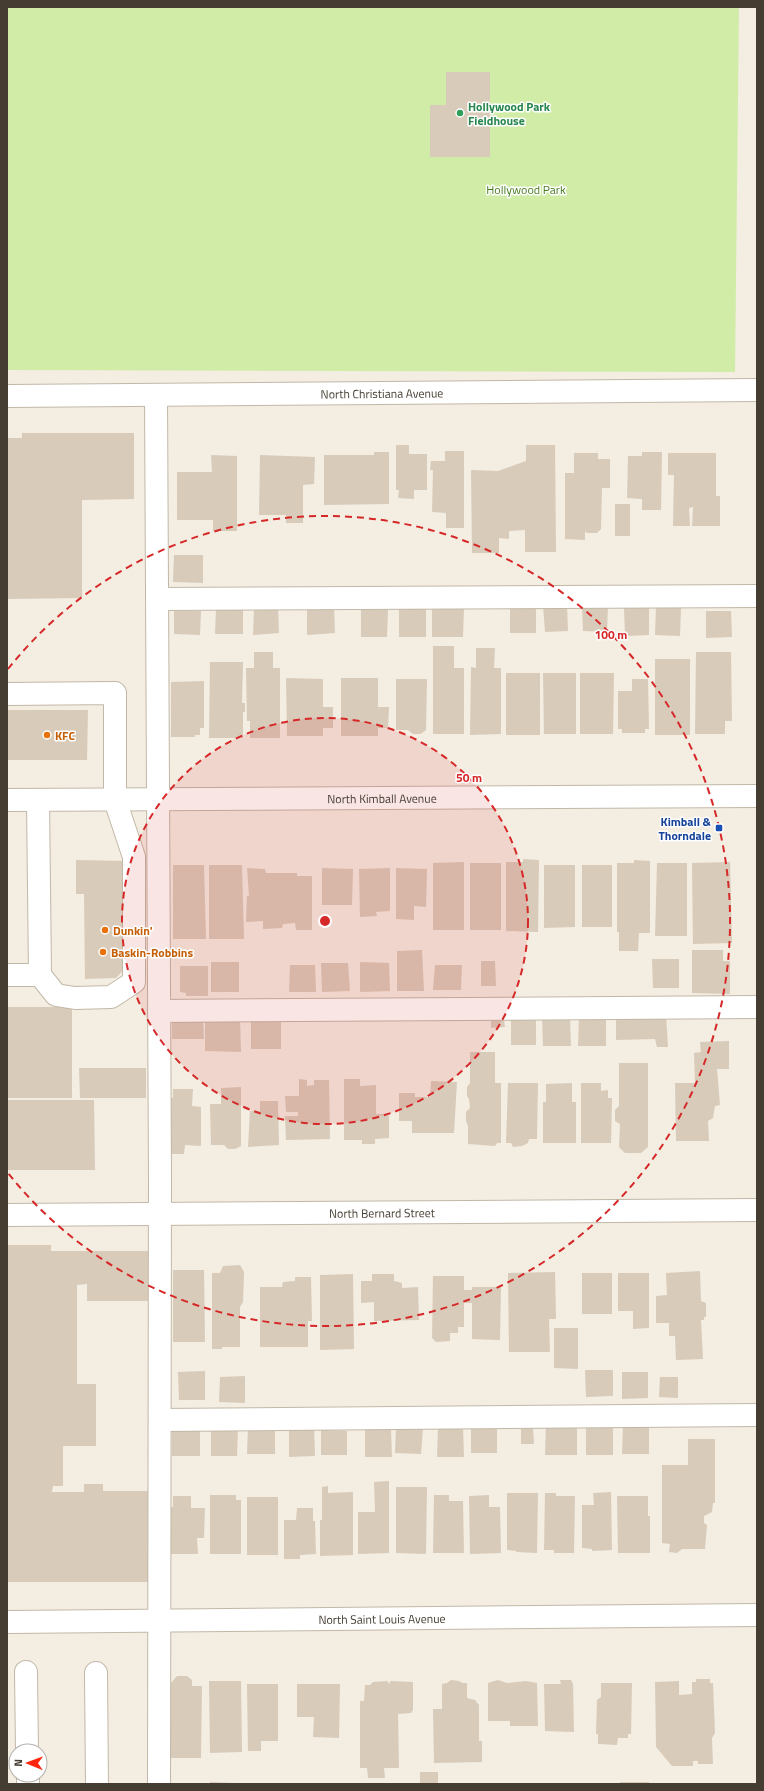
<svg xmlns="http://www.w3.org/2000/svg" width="764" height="1791" viewBox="0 0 764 1791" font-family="'Titillium Web',sans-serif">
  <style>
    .green { fill: #d0eca7 }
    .building { fill: #d9cbba }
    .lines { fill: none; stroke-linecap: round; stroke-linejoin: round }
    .minor-casing { stroke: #c2b8a7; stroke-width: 24 }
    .minor { stroke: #fff; stroke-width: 22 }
    .ring { fill: none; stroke: #d62828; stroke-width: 2; stroke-dasharray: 7 5 }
    .leisure-dot { fill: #2e9e5b; stroke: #fff; stroke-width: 1.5 }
    .food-dot { fill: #e8710a; stroke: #fff; stroke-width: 1.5 }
    .transit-dot { fill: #1a4fb4; stroke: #fff; stroke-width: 1.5 }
    .labels { text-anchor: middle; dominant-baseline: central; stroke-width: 3; stroke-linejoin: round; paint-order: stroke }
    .leisure-label { font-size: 12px; font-weight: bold; fill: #27864d; stroke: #fff; text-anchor: start }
    .park-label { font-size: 12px; fill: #487c21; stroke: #fff }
    .street-label { font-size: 12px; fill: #453d32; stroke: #fff }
    .food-label { font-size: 12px; font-weight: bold; fill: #c56008; stroke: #fff; text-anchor: start }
    .transit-label { font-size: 12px; font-weight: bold; fill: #164399; stroke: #fff; text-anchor: end }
    .centre { fill: #d62828; stroke: #fff; stroke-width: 2 }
    .ring-label { font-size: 12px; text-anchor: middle; font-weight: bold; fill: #d62828; stroke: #fff; stroke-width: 3; stroke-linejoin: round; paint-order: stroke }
  </style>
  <rect width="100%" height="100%" fill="#f3ede2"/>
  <path class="green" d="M7,7H739L735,372L7,370Z"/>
  <g class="building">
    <path d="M446,72H490V157H430V105H446Z"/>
    <path d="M22,433H134V499L82,500V598L7,599V438H22Z"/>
    <path d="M396,445H409V454H427V490H414V499L398,498L399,490H396Z"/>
    <path d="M526,445H555L556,552H525V530L509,531V539L499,538V553H472L471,470L498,471L526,461Z"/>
    <path d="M445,451H464V528H446V513L432,512L433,470H430L431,461H445Z"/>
    <path d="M374,452H389V504L324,505V455H374Z"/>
    <path d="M642,452H662L661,510H642V499L627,498L628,456H642Z"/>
    <path d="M574,453H598V459H610V488H602L601,529L597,533H587L585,531V540L565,539V473H574Z"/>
    <path d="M668,453H716V496H720V526H692L693,507L689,508L690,526H673L674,475H668Z"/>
    <path d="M211,455L237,456V531H213V520H177V472H212Z"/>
    <path d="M260,455L315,457L314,484L303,485V523H286V515H259Z"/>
    <rect x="615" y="504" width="15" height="32"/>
    <path d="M174,555H203V583L173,582Z"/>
    <path d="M567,605L568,631L545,632L543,606Z"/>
    <path d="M582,605H608L607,632L583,631Z"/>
    <path d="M243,607V634H215L216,608Z"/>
    <path d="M278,607L279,633L253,635L254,608Z"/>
    <path d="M334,607L335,633L307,635V608Z"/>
    <path d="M432,607H464L463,637H432Z"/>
    <rect x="510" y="607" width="26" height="26"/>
    <path d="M649,607V635L625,636L624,608Z"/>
    <path d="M656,607L681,608L680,636L655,635Z"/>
    <rect x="399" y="608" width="27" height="29"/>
    <path d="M361,609L388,610L387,637H361Z"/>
    <path d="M174,611H201L200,635L174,634Z"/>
    <path d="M706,611H731L732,637L706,638Z"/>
    <path d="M433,646H454V668H464V734H433Z"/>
    <path d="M476,648H495L494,668H501V734L470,735L471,667L476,668Z"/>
    <path d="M254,652H273V668H280V738H250V721H247L246,668H254Z"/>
    <path d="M696,652H731L732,721H725V734H695Z"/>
    <rect x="655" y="659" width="35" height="76"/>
    <path d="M210,662H243L242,703H245V712H243V738H209Z"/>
    <rect x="506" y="673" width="34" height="62"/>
    <path d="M543,673H576V734H544Z"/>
    <path d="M580,673H614L613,734H580Z"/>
    <path d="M286,678L323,679V707H333V728H323V736H287Z"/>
    <path d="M341,678H378V707H389L388,728H378V736H341Z"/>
    <path d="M396,679H427L426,730L421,734H413L408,730H396Z"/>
    <path d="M632,679H648L649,729H645V733H622V729H618V691H632Z"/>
    <path d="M204,681V728H200V735H195V737H171V682Z"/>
    <path d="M7,710H88L87,760H7Z"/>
    <path d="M523,859L539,860L538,932L506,931V862H523Z"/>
    <path d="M76,860L125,861L126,967L116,978L85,979L84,894H76Z"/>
    <path d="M634,860L650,861V933H639L638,951H619V932H617V863H634Z"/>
    <path d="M464,862V930H433V863Z"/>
    <path d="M730,862L732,943L693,944L692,863Z"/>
    <rect x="470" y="863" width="31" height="67"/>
    <path d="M657,863H687V936H655Z"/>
    <path d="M173,865H204L206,939H173Z"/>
    <path d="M209,865H242L244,939H209Z"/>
    <path d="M544,865H575V927L544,928Z"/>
    <rect x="582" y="865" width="30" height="62"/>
    <path d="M247,868L265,869L266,873H297V876H312V930H296L295,923L283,924L282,928L263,929V921L246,922L247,896H249Z"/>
    <path d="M322,868L353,869L352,905H322Z"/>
    <path d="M390,868V911L376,912L377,916L360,917L359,869Z"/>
    <path d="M396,868L427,869L426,907L414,906V920L396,919Z"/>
    <path d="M422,950L424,991H397V951Z"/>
    <path d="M692,950H723V961H730V994L692,993Z"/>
    <path d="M652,959H679V988H653Z"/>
    <path d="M481,961H495L496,986H481Z"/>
    <rect x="211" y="962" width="28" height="30"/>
    <path d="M360,962L389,963L390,991L360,992Z"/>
    <path d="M321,963H348L350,991L322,992Z"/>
    <path d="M290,965H315L316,992H289Z"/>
    <path d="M435,965H462L461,990H433Z"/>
    <path d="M180,966H208V996H186V993L180,992Z"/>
    <rect x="7" y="1007" width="65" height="91"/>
    <path d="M666,1014L668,1047H657L655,1039L616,1040V1016Z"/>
    <path d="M606,1016V1046H578L579,1017Z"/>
    <rect x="511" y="1017" width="25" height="28"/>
    <path d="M203,1018L204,1039H172V1019Z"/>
    <path d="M205,1018H240L241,1052L205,1051Z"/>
    <path d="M542,1018H570L571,1046H543Z"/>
    <rect x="251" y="1020" width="30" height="29"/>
    <path d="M504,1020L505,1027L491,1028V1021Z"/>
    <path d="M729,1041V1069H717L720,1105L715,1106L713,1118L708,1121L709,1141H676L675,1083H695L694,1053L701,1052L700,1042Z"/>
    <path d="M470,1052H495V1083H501V1143H497L495,1146L468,1144V1126L466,1121V1112L470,1108L469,1099L467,1096V1087L470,1083Z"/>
    <path d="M619,1063H648V1147L641,1153H625L619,1147L620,1124L615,1121V1110L619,1106Z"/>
    <path d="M79,1068H146V1098H80Z"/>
    <path d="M299,1079L307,1080V1086L314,1085V1080H329L330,1139L286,1140L285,1116H298V1112H286L285,1096H299Z"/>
    <path d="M344,1079H360V1086L376,1085V1114H389V1138L375,1139V1144H362V1140H344Z"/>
    <path d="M431,1081L457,1082L454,1133H412V1121H399V1093H415V1097H430Z"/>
    <path d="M508,1083H538L537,1139H529L528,1143L522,1146L513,1147L511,1143H506Z"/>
    <path d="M572,1083V1102H576V1143H543V1102H546V1084Z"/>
    <path d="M581,1083H601V1091L608,1090V1098H612L611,1143H581Z"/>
    <path d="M241,1087V1146L235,1149H228L224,1145H211L210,1104H221V1088Z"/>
    <path d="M173,1089H193L192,1106L201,1107V1146L185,1145L184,1154H171V1098H173Z"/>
    <path d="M7,1100H94L95,1170H7Z"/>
    <path d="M260,1101H278L279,1145L248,1147L250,1111H260Z"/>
    <path d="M7,1245H51V1251H150V1301H87V1284L77,1285V1384H96V1446H63V1486H53L52,1492H84V1484H103V1491H150V1582H7Z"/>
    <path d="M240,1265L244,1272L243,1302L240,1307V1347H222V1349H212V1273H220L223,1266Z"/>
    <path d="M173,1270H204L205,1342H173Z"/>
    <path d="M700,1271L701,1301L706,1303V1317H704V1320H701L703,1359L676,1360L675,1336H669V1323H656V1296L667,1295L666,1273Z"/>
    <path d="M555,1272L556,1319H549L550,1352H509L508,1273Z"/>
    <rect x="582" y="1273" width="30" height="41"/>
    <path d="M618,1273H649V1328L633,1329V1311H618Z"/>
    <path d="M353,1274L354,1349L320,1350V1275Z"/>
    <path d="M372,1274H394V1281L402,1283V1288L418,1287L419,1320L374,1321V1302L361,1303V1281H372Z"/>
    <path d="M433,1276H464V1290H472V1287H501L500,1340L472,1339V1303H464V1327H458V1333H450V1341L436,1342L432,1338Z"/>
    <path d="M295,1277H311L312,1321H308V1347H260V1287H282L283,1282L295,1281Z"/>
    <path d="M554,1328H578V1369L554,1368Z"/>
    <path d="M585,1370H613V1396L586,1397Z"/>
    <path d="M205,1371V1400H179L178,1372Z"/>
    <path d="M622,1372H648V1398L622,1399Z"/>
    <path d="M245,1376V1403L219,1402L220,1377Z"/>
    <path d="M660,1377H678V1398L659,1397Z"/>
    <path d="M577,1423V1455H545L546,1424Z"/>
    <path d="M613,1424V1455H586V1425Z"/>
    <path d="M623,1425H649V1454H622Z"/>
    <path d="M248,1426H275V1454H247Z"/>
    <path d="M289,1426H314L315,1456L289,1457Z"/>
    <path d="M497,1426V1453H471V1427Z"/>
    <path d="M211,1427H238L237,1456H211Z"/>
    <path d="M396,1427L423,1428L421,1454L395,1453Z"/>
    <path d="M438,1428H463L464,1457H437Z"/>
    <path d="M533,1428L534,1444H521V1429Z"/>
    <path d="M172,1429L200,1430V1456H172Z"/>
    <path d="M321,1430L347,1431V1455H321Z"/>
    <path d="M365,1430H391L392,1457H365Z"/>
    <path d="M688,1439H715V1503H713L712,1512L704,1516V1523L707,1525L705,1549H682L677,1553L669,1552L670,1544L662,1543V1465H688Z"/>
    <path d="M389,1481V1553L358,1554V1512H375L374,1482Z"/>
    <path d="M328,1486V1493L353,1492V1555L320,1556V1520H322V1487Z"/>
    <path d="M396,1487H427L426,1554L396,1553Z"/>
    <path d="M611,1492L612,1550L592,1551V1549L582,1548V1505H594L593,1493Z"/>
    <path d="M507,1493H538L537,1553L516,1552V1551L507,1550Z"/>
    <path d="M545,1493H556V1496H575L574,1553H554V1550H544Z"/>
    <path d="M210,1495H236V1500H241V1554H210Z"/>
    <path d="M434,1495H449V1501H463L464,1553H433Z"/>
    <path d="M489,1495V1507H500L501,1553L470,1554L469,1496Z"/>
    <path d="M173,1496H191V1508H205L204,1538H197L198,1554H171V1507H173Z"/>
    <path d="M617,1496H648V1516H650V1553H618Z"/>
    <rect x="247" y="1497" width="31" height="58"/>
    <path d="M297,1508H313V1521H315L316,1554L300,1555V1559H284V1520H296Z"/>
    <path d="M177,1676H187L192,1680V1686H202L201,1758H171V1683Z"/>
    <path d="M696,1679H710V1683H713L715,1733L712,1738L713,1764H698V1761H693V1766H672L656,1747L655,1682L679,1681V1695L692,1694V1682H696Z"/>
    <path d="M451,1680L459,1681L462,1683H467V1698L475,1700L479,1705V1741H482V1762L434,1763L433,1709H442V1684L447,1683Z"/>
    <path d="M498,1680L507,1683L526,1681L537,1683L538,1726H510V1721H488V1683Z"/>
    <path d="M560,1680H571L573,1684L574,1732L545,1731L544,1684H561Z"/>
    <path d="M209,1681H241L242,1752L210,1753Z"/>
    <path d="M387,1681L390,1684V1681L413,1682V1710L411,1713L398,1714L399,1768H384L385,1778H368L367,1768H360V1701H364L365,1685H370L373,1682Z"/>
    <path d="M601,1683H632L631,1734H628V1738H618L617,1745L598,1744V1734H596L597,1700L601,1697Z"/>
    <path d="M247,1684H278V1741H261V1751H248Z"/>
    <path d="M297,1684H340L339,1738L313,1737L314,1717H297Z"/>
    <rect x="420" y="1772" width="18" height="12"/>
    <path d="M210,1782L236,1783V1784H210Z"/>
    <rect x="620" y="1782" width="29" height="2"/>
  </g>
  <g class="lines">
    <g class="minor-casing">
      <g id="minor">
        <path d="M156,395L160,1177L159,1784"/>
        <path id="s1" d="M7,396L757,390"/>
        <path d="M157,599L757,596"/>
        <path d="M7,694L115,693V800L134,857V982L111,997L75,998L56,995L40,975"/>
        <path id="s2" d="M7,800L757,796"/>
        <path d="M7,975H40L38,800"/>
        <path d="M159,1011L757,1007"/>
        <path id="s3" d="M7,1215L757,1210"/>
        <path d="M160,1420L757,1415"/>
        <path id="s4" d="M7,1622L757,1615"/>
        <path d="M26,1672L27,1751"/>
        <path d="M96,1673L97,1784"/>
        <path d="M28,1775V1784"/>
      </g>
    </g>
    <use href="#minor" class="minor"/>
  </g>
  <circle cx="325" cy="921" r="203" fill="#d62828" fill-opacity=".12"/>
  <g class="ring">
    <circle cx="325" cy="921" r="203"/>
    <path d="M8 669A405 405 0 1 1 8 1173"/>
  </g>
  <circle class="leisure-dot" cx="460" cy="113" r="4"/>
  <g class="food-dot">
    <circle cx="47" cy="735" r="4"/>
    <circle cx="105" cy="930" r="4"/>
    <circle cx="103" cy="952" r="4"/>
  </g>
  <rect class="transit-dot" x="715" y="824" width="8" height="8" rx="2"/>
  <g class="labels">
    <g class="leisure-label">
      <text x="468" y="106">Hollywood Park<tspan x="468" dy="14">Fieldhouse</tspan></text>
    </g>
    <g class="park-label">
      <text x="526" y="189">Hollywood Park</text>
    </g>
    <g class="street-label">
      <text stroke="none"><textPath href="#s1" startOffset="375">North Christiana Avenue</textPath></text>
      <text stroke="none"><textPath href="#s2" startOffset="375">North Kimball Avenue</textPath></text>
      <text stroke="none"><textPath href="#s3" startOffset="375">North Bernard Street</textPath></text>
      <text stroke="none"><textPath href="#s4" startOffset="375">North Saint Louis Avenue</textPath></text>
    </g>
    <g class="food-label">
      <text x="55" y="735">KFC</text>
      <text x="113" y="930">Dunkin'</text>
      <text x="111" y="952">Baskin-Robbins</text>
    </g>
    <g class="transit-label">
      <text x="711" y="821">Kimball &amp;<tspan x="711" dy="14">Thorndale</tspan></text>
    </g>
  </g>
  <circle cx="325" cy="921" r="6" class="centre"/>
  <g class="ring-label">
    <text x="611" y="639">100 m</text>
    <text x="469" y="782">50 m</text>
  </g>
  <rect width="764" height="1791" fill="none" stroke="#453d32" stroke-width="16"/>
  <g transform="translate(28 1763) rotate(271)"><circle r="19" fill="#ffffff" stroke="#b5b1ad"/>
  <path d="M0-3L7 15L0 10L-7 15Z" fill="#ff260e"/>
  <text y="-6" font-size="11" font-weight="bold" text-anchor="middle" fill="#453d32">N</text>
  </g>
</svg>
